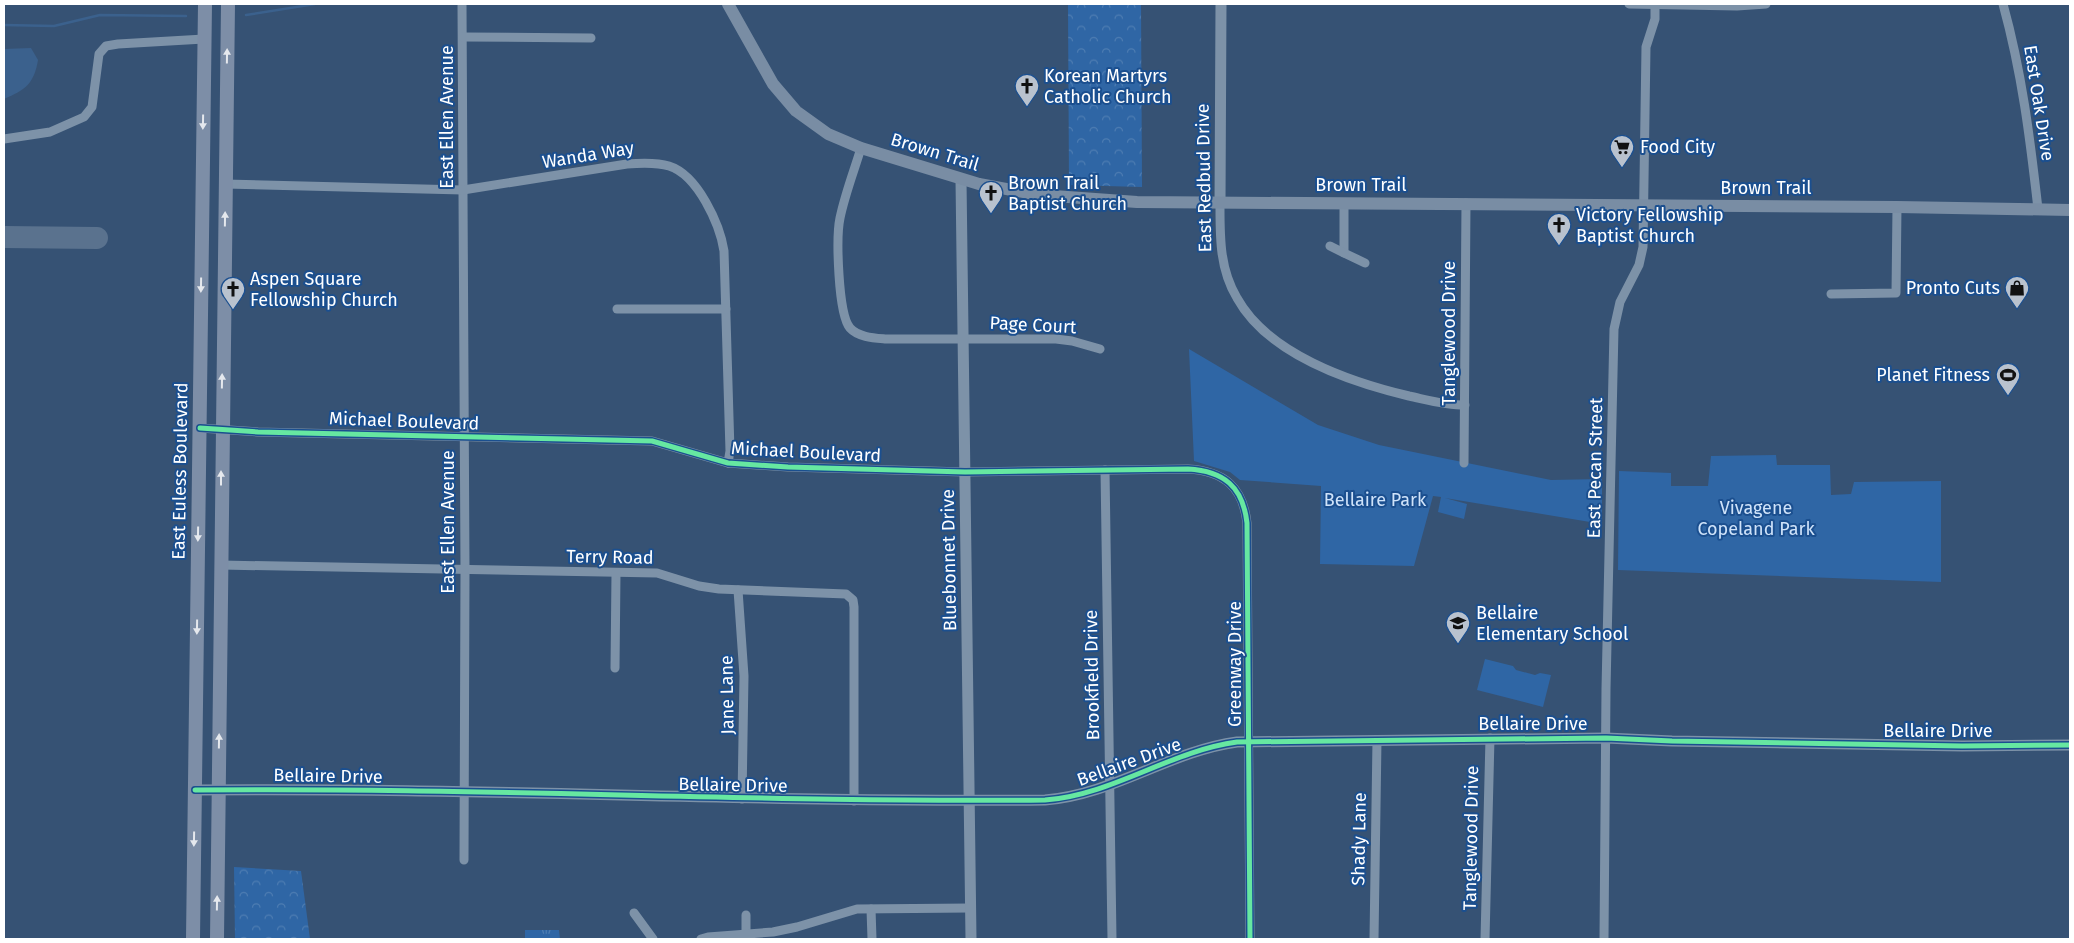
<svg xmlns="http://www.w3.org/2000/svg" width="2074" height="943" viewBox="0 0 2074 943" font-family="'Fira Sans',sans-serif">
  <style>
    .grass { fill: url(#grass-tufts) }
    .forest { fill: url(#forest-crowns) }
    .park { fill: #2f66a5 }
    .water { fill: #3b618d }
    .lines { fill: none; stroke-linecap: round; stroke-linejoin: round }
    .stream { stroke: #3b618d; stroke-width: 2.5 }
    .taxiway { stroke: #5a728e; stroke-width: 22 }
    .minor { stroke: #7d92a8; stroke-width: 9 }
    .tertiary { stroke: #7d92a8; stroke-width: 11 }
    .secondary { stroke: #798da4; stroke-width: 12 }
    .primary { stroke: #7d8ea7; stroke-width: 14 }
    .cycleway-casing { stroke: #1b4f8f; stroke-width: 8 }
    .cycleway { stroke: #66e7a1; stroke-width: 5 }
    .oneway { fill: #e5e8ed }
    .labels { text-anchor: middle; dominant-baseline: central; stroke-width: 4; stroke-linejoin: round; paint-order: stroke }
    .poi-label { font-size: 18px; fill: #fff; stroke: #1b4f8f; text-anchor: start }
    .street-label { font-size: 18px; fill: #fff; stroke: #1b4f8f }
    .park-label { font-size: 18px; fill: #cfe3fa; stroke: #1b4f8f }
  </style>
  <defs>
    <pattern id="grass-tufts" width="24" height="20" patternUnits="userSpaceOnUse" patternTransform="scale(1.25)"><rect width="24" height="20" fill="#2f66a5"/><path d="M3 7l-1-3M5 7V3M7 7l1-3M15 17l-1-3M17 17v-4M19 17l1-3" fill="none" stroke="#4e7db2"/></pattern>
    <pattern id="forest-crowns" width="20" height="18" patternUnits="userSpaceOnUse" patternTransform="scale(1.25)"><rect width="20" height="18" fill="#2f66a5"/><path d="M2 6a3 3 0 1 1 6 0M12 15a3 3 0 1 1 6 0" fill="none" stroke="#4e7db2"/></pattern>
  </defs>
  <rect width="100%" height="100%" fill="#365274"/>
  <path class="grass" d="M525,930H559L560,939H525Z"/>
  <g class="forest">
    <path d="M1068,4H1141L1142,187L1069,185Z"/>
    <path d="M234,867L301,871L310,939H235Z"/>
  </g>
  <g class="park">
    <path d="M1189,349L1318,425L1379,445L1551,480L1602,479V524L1445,498L1467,504L1464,519L1438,512L1441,497L1433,496L1414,566L1320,564L1321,486L1240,480L1230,472L1194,461Z"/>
    <path d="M1776,455L1777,465H1830L1831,495L1851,494L1854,482L1941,481V582L1618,570L1619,471L1671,473V486H1708L1711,456Z"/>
    <path d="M1485,659L1513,666L1516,670L1535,675L1540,673L1551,675L1543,707L1477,690Z"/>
  </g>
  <path class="water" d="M31,48L38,60C34,84 25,90 4,99V49Z"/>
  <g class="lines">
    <g class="stream">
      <path d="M246,15L315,4"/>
      <path d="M4,25L54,26L100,15L186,16"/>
    </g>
    <path class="taxiway" d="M4,237L97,238"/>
    <g class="minor">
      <path d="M462,4L465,569L464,860"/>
      <path d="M1629,4L1737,6L1766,4"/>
      <path d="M2003,4C2022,73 2030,138 2038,209"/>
      <path d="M463,37L591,38"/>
      <path d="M4,139L50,132L84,117L92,107L99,54L106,46L118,44L204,39"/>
      <path d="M861,148C854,171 845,194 840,218C836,237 838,314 850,328C858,337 874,338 885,339H1056L1072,341L1100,349"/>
      <path d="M225,184L463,190L627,164C640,163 656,162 669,166C698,175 720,225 724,251L730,451L728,463"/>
      <path d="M1220,202C1220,235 1219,268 1237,298C1268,354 1350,382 1409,396C1428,400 1445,405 1465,405"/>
      <path d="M1344,203V253L1365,263"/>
      <path d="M1330,246L1344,253"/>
      <path d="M1831,294L1896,293L1897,207"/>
      <path d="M617,309H726"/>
      <path d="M200,428L258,432L652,441L728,463L788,467L965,472L1188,469C1224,471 1243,487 1247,523L1250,939"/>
      <path d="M1464,463L1466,203"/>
      <path d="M1105,470L1112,939"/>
      <path d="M221,565L657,573L699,586L719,589L846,594L853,600L854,607V801"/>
      <path d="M738,590L744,676L742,799"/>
      <path d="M615,668L616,573"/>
      <path d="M871,909L872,939"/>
      <path d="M634,913L653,939"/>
      <path d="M746,915V934"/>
      <path d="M701,939L708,937L773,932L797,927L857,909L970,908"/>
      <path d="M1374,939L1377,740"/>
      <path d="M1485,939L1490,738"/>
      <path d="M1604,939L1606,689L1614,329L1620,302L1639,265L1643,247L1646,47L1655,19V4"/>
    </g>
    <g class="tertiary">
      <path d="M961,180L971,939"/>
      <path d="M1220,202L1221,4"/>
      <path d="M195,790C479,787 762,803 1045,800C1113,795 1170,751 1237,742L1606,738L1672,741L1962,746L2070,745"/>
    </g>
    <path class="secondary" d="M728,4L773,84L796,111L828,134L861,148L979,184L1040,195L1137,202L1897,207L2070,210"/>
    <g class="primary">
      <path d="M193,939L205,4"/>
      <path d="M217,939L228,4"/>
    </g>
    <g class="cycleway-casing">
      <g id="cycleway">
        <path d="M200,428L258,432L652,441L728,463L788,467L965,472L1188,469C1224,471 1243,487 1247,523L1250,939"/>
        <path d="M195,790C479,787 762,803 1045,800C1113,795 1170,751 1237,742L1606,738L1672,741L1962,746L2070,745"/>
      </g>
    </g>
    <use href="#cycleway" class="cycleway"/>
  </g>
  <defs><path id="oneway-solid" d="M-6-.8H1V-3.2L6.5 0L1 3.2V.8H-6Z" transform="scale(1.25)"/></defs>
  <g class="oneway">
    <use href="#oneway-solid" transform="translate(227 56) rotate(-89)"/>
    <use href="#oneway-solid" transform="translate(203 122) rotate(91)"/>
    <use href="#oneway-solid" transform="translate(225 219) rotate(-89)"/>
    <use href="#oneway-solid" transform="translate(201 285) rotate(91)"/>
    <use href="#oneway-solid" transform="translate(222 381) rotate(-89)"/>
    <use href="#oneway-solid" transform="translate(221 478) rotate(-90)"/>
    <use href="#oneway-solid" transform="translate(198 534) rotate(91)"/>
    <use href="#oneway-solid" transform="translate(197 627) rotate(91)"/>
    <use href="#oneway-solid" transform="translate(219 741) rotate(-89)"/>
    <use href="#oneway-solid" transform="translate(194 839) rotate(91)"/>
    <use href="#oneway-solid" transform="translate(217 903) rotate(-89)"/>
  </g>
  <defs>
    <g id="church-pin" transform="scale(1.25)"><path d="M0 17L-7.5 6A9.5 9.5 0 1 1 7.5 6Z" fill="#b9c2ce" stroke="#1b4f8f"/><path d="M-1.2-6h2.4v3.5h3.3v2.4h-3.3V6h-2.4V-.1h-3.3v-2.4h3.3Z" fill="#111"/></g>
    <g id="supermarket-pin" transform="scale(1.25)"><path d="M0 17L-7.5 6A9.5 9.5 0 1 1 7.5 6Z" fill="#b9c2ce" stroke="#1b4f8f"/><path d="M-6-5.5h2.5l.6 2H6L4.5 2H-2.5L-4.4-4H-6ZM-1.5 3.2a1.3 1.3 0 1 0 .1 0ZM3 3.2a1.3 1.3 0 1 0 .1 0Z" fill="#111"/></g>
    <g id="shop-pin" transform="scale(1.25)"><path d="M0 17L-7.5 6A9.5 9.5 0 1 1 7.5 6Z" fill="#b9c2ce" stroke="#1b4f8f"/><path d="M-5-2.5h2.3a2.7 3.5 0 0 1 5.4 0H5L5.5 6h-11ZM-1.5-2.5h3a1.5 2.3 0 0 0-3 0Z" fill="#111"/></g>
    <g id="stadium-pin" transform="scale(1.25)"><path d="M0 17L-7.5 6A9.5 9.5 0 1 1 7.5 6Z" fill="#b9c2ce" stroke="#1b4f8f"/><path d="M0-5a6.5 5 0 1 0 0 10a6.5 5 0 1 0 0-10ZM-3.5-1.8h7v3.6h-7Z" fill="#111"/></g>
    <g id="school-pin" transform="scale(1.25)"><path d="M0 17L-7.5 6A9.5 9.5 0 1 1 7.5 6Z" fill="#b9c2ce" stroke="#1b4f8f"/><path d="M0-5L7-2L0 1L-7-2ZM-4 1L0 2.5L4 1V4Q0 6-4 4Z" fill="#111"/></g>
  </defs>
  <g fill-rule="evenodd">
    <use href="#church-pin" x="1027" y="86"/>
    <use href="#supermarket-pin" x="1622" y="147"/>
    <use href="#church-pin" x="991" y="193"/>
    <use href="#church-pin" x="1559" y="225"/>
    <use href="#shop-pin" x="2017" y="288"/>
    <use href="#church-pin" x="233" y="289"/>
    <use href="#stadium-pin" x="2008" y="375"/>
    <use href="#school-pin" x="1458" y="623"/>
  </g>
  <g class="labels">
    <g class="poi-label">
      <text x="1044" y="76">Korean Martyrs<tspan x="1044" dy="21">Catholic Church</tspan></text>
      <text x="1640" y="147">Food City</text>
      <text x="1008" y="183">Brown Trail<tspan x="1008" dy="21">Baptist Church</tspan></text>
      <text x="1576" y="215">Victory Fellowship<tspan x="1576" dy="21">Baptist Church</tspan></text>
      <text x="250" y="279">Aspen Square<tspan x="250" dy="21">Fellowship Church</tspan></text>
      <text x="2000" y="288" text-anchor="end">Pronto Cuts</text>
      <text x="1990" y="375" text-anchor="end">Planet Fitness</text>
      <text x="1476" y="613">Bellaire<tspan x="1476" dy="21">Elementary School</tspan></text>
    </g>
    <g class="street-label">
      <text transform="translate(2039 103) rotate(81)">East Oak Drive</text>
      <text transform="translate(447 117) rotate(-90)">East Ellen Avenue</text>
      <text transform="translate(935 152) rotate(17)">Brown Trail</text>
      <text transform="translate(588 155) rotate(-9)">Wanda Way</text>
      <text transform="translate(1204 178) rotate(-91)">East Redbud Drive</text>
      <text x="1361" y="185">Brown Trail</text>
      <text x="1766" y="188">Brown Trail</text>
      <text transform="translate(1033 325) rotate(3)">Page Court</text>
      <text transform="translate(1449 333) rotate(-90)">Tanglewood Drive</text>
      <text transform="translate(404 421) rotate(2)">Michael Boulevard</text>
      <text transform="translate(806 452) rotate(3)">Michael Boulevard</text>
      <text transform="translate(1595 468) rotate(-89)">East Pecan Street</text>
      <text transform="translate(180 471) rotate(-89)">East Euless Boulevard</text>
      <text transform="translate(448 522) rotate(-90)">East Ellen Avenue</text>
      <text transform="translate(610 557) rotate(1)">Terry Road</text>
      <text transform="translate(949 560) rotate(-91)">Bluebonnet Drive</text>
      <text transform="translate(1235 664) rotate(-90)">Greenway Drive</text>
      <text transform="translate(1092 675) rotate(-91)">Brookfield Drive</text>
      <text transform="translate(727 695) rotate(-91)">Jane Lane</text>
      <text x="1533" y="724">Bellaire Drive</text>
      <text x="1938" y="731">Bellaire Drive</text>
      <text transform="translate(1129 762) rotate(-20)">Bellaire Drive</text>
      <text transform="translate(328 776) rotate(1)">Bellaire Drive</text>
      <text transform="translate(733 785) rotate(1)">Bellaire Drive</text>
      <text transform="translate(1471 838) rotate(-89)">Tanglewood Drive</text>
      <text transform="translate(1359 839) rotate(-89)">Shady Lane</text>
    </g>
    <g class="park-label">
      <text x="1375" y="500">Bellaire Park</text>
      <text x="1756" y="508">Vivagene<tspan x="1756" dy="21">Copeland Park</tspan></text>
    </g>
  </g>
  <rect width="2074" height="943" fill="none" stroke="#ffffff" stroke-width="10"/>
</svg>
